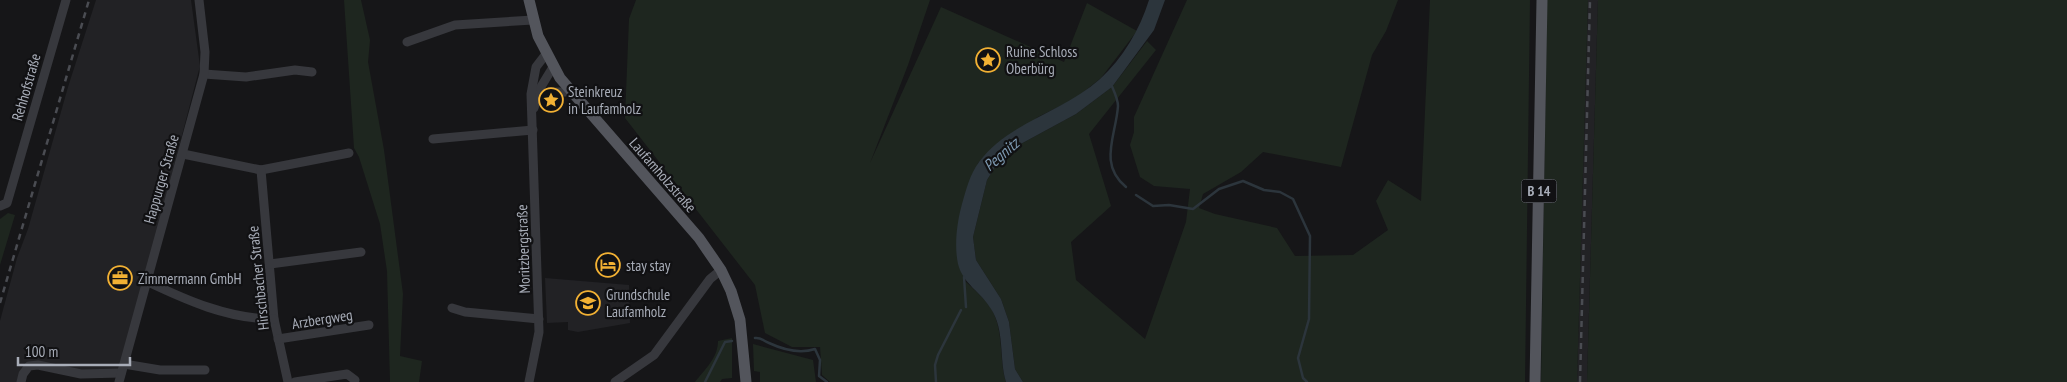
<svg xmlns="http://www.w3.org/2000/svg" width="2067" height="382" viewBox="0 0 2067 382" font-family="'PT Sans Narrow',sans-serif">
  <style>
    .built { fill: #222225 }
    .green { fill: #1e261f }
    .water { fill: #2c353c }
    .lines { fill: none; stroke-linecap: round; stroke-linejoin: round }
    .stream { stroke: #2c353c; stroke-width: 2.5 }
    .minor { stroke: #37383d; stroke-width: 9 }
    .major { stroke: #53555c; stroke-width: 11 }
    .rail { stroke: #4a4c52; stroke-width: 2.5; stroke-dasharray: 6 5; stroke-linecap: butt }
    .labels { text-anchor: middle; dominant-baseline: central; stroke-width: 4.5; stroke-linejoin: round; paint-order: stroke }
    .shield { fill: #111113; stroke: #7b7e86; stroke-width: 1 }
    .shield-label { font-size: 14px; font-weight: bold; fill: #a8adb8 }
    .poi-label { font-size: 15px; fill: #a8adb8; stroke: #111113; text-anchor: start }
    .street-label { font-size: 15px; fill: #a8adb8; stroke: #111113 }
    .water-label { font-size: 16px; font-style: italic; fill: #7f9bb3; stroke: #111113 }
  </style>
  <rect width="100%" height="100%" fill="#161618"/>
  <g class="built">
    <path d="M96,0H191L200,66L121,369L82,371L30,365L21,382H0V321L17,258L28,229L68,87Z"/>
    <path d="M1588,0H1598L1587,382H1577Z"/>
    <path d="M545,278L629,285L630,323L578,332L568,330V322L547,323Z"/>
  </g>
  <g class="green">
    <path d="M344,0H361L370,40L368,62L384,150L403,294L400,356L422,361L419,382H390L387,271L380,224L359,157L354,148Z"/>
    <path d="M636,0H930L908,65L870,163L941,7L1064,62L1087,3L1137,31L1101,78L1076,98L1038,117L978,163L963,279C972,288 986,299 992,310C1004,332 999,359 1006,382H830L822,375L820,347H792L765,333L755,285L625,118L629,19Z"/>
    <path d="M1187,0H1398L1386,31L1372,55L1341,167L1263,152L1241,172L1203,194L1199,208L1215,214L1277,228L1295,256L1353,255L1388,230L1376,201L1388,180L1421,201L1430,0H1530L1525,382H1023L1015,369L1009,322L1001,299L976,260L973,237L987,180L998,162L1017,146L1076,114L1112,87L1147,41L1156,50L1089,134L1111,206L1071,242L1076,280L1145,339L1186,222L1190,189L1154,186L1140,177L1130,145L1134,132V117Z"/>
    <path d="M1547,0H1588L1577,382H1541Z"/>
    <path d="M1598,0H2067V382H1587Z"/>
    <path d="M8,213L15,215L0,265V219Z"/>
    <path d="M732,338V378L722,379L720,382H695C705,369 718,358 718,341Z"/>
    <path d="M753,344L813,360L816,382H760V372L754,371Z"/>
  </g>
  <path class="water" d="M1149,0H1165L1154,30L1112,87L1076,114L1017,146L998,162L987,180L973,237L976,260L1001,299L1009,322L1015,369L1023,382H1006C999,359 1005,330 991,309C981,292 963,284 958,264C954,245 957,222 962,204C966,190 970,174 979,162C1009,122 1063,112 1100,79C1123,58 1140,29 1149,0Z"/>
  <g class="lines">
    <g class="stream">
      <path d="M1111,84C1114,91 1118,99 1118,106C1116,136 1098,164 1126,187"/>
      <path d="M1136,195L1153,206L1169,205L1193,209L1219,189L1243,181L1264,190L1280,192L1293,199L1310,236L1309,319L1298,358L1303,378L1307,382"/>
      <path d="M964,277L966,307"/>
      <path d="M755,338C761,337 763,341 769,343C784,350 800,354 815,349L820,360L819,376L827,382"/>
      <path d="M705,382L725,342L732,341"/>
      <path d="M936,382L935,365L938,355L961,310"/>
    </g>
    <g class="minor">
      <path d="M407,42L455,25L533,20"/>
      <path d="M204,74L246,77L295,70L312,72"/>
      <path d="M537,100L549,92H571"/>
      <path d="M534,108L539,90L553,67"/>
      <path d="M433,139L533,130"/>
      <path d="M183,154L261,170L349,153"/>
      <path d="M261,170L274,319L288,382"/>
      <path d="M0,206L7,203L66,0"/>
      <path d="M270,264L361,252"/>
      <path d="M146,281C186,300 228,319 274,319"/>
      <path d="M452,308L465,312L539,319"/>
      <path d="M278,339L369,325"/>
      <path d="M124,364L160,370H205"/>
      <path d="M21,382L23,374L29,366L38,365L81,374L121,373"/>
      <path d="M119,382L204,74L205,52L199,0"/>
      <path d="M295,382L347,374L355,380"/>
      <path d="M529,382L539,332L531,94L536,67L546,54"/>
      <path d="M615,382L654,355L710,279L721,270"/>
    </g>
    <g class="major">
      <path d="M529,0L538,36L560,78L699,238L721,270L731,291L740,320L746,382"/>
      <path d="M1535,382L1542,0"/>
    </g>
    <g class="rail">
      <path d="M0,303L89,0"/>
      <path d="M1580,382L1590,0"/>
    </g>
  </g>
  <defs>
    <g id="sight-ring" transform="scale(1.25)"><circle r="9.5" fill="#111113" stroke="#f2b134" stroke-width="1.5"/><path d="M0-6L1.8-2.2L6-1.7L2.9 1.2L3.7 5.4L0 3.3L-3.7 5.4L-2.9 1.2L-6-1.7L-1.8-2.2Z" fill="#f2b134"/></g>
    <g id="hotel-ring" transform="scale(1.25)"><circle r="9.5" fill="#111113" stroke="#f2b134" stroke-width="1.5"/><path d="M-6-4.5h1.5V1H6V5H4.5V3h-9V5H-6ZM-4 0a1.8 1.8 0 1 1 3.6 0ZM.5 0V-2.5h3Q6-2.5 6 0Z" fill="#f2b134"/></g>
    <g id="office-ring" transform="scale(1.25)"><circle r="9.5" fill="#111113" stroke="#f2b134" stroke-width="1.5"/><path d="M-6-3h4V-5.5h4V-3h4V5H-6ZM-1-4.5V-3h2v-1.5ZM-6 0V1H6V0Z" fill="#f2b134"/></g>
    <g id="school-ring" transform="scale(1.25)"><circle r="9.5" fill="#111113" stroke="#f2b134" stroke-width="1.5"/><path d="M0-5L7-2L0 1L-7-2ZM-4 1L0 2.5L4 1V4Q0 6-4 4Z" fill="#f2b134"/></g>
  </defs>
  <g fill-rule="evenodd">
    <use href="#sight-ring" x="988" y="60"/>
    <use href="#sight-ring" x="551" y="100"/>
    <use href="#hotel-ring" x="608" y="265"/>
    <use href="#office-ring" x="120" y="278"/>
    <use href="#school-ring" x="588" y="303"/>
  </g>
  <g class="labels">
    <rect class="shield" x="1521.5" y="179.5" width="35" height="23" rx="4"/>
    <g class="shield-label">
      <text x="1539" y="191">B 14</text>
    </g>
    <g class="poi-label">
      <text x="1006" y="51">Ruine Schloss<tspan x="1006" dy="17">Oberbürg</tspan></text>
      <text x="568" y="91">Steinkreuz<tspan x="568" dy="17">in Laufamholz</tspan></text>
      <text x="626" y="265">stay stay</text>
      <text x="138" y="278">Zimmermann GmbH</text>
      <text x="606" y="294">Grundschule<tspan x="606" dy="17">Laufamholz</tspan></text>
    </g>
    <g class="street-label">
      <text transform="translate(26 87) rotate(-74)">Rehhofstraße</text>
      <text transform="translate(663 175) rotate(49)">Laufamholzstraße</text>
      <text transform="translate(161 179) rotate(-74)">Happurger Straße</text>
      <text transform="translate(523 249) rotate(-92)">Moritzbergstraße</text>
      <text transform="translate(258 278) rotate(-96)">Hirschbacher Straße</text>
      <text transform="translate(322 319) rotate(-9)">Arzbergweg</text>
    </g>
    <g class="water-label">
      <text transform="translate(1001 154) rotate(-41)">Pegnitz</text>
    </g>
  </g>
  <path d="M18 357v8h112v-8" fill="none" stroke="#a8adb8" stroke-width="2.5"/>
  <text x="25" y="357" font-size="15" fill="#a8adb8" stroke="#111113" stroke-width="4" paint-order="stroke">100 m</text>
</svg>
